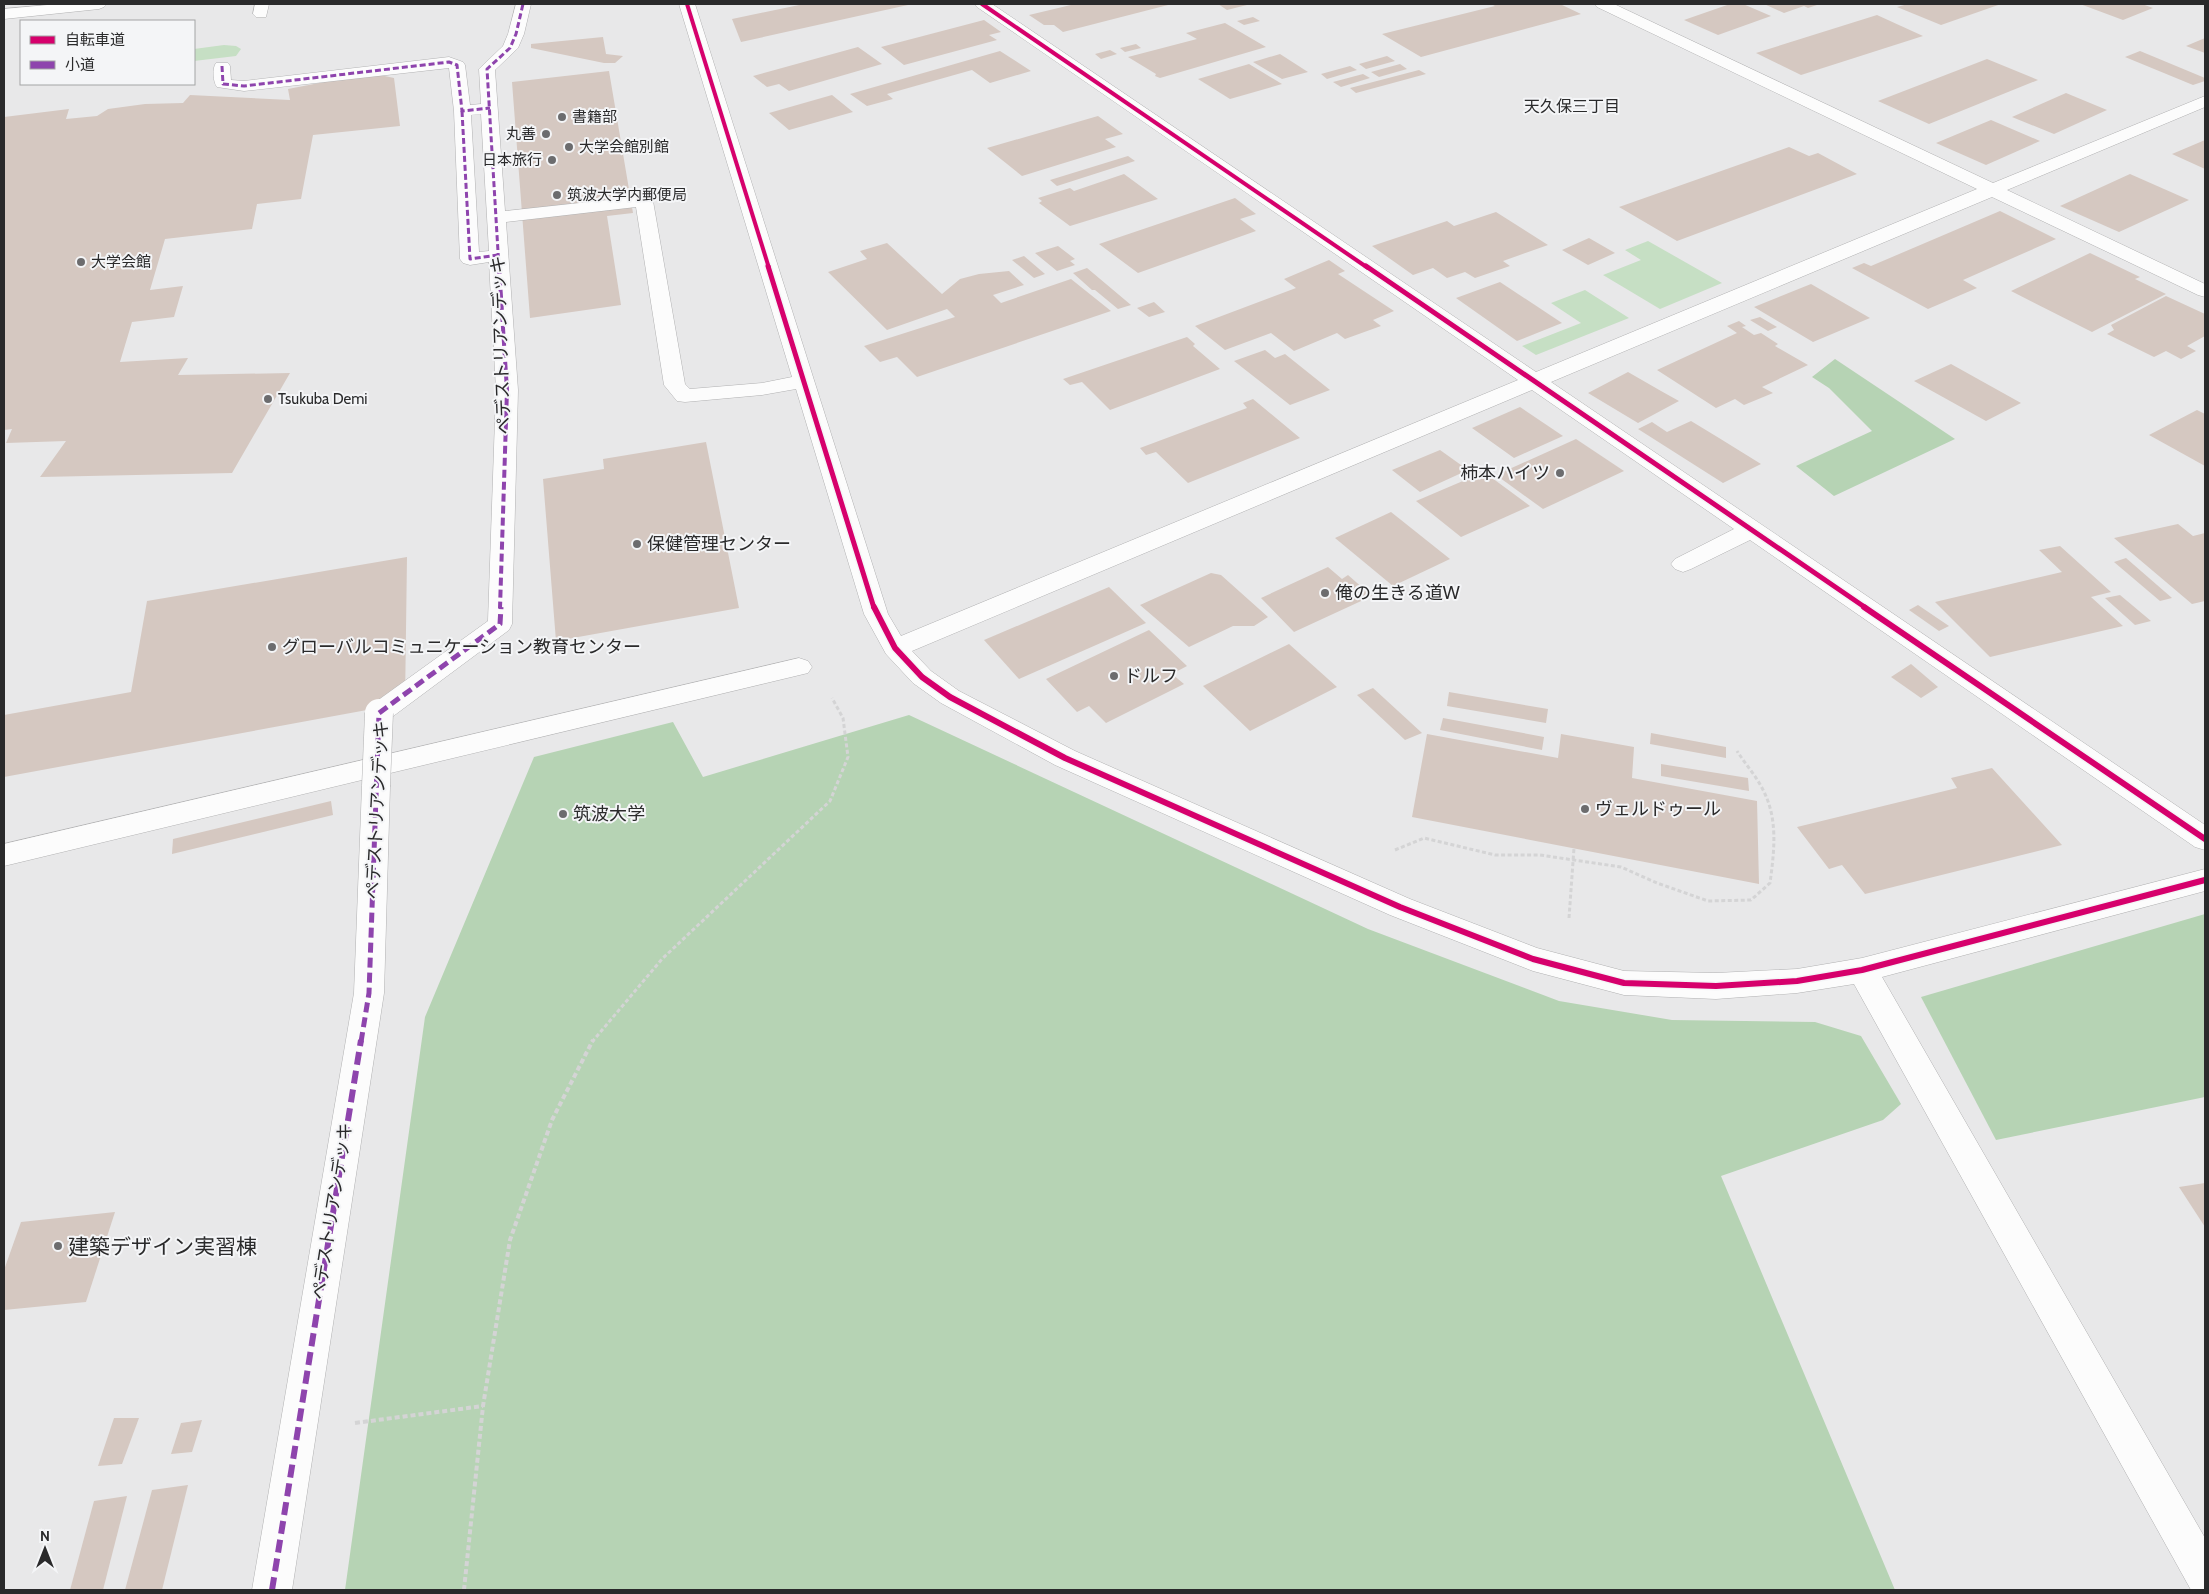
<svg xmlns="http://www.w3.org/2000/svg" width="2209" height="1594" viewBox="0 0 2209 1594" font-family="Cabin,'Noto Sans JP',sans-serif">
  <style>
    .green { fill: #c6dfc4 }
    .forest { fill: #b6d3b4 }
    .building { fill: #d5c8c1 }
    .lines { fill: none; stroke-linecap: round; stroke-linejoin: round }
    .minor-casing { stroke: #b1b1b2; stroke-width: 1 }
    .major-casing { stroke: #b1b1b2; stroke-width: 1 }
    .path-far1 { stroke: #d4d4d5; stroke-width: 3; stroke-dasharray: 4 2.5; stroke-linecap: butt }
    .path { stroke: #d4d4d5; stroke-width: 4; stroke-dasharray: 5 3; stroke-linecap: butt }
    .minor { fill: #fcfcfc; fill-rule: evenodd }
    .major { fill: #fcfcfc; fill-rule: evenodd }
    .minor-bridge-casing { stroke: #b1b1b2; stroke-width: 29; stroke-linecap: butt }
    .minor-bridge { stroke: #fcfcfc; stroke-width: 28 }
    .quiet-far3 { stroke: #8e44ad; stroke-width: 3; stroke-dasharray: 6 3; stroke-linecap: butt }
    .quiet-far2 { stroke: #8e44ad; stroke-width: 4; stroke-dasharray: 8 4; stroke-linecap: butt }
    .quiet-far1 { stroke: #8e44ad; stroke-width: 5; stroke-dasharray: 10 5; stroke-linecap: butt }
    .quiet { stroke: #8e44ad; stroke-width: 6; stroke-dasharray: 13 6; stroke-linecap: butt }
    .cycleway-far2-casing { stroke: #f4f5f7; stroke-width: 5.5 }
    .cycleway-far1-casing { stroke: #f4f5f7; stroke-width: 8 }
    .cycleway-casing { stroke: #f4f5f7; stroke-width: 9 }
    .cycleway-far2 { stroke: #d6006c; stroke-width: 4 }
    .cycleway-far1 { stroke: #d6006c; stroke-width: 5 }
    .cycleway { stroke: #d6006c; stroke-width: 6 }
    .poi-dot { fill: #6c6c6e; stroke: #f4f5f7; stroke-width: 2 }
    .labels { text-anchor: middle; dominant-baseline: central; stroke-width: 4; stroke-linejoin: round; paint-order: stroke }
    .far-poi-label { font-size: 15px; fill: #2a2a2b; stroke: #f4f5f7; text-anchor: start }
    .far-neighbourhood-label { font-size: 16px; fill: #2a2a2b; stroke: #f4f5f7 }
    .street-label { font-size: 18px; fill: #2a2a2b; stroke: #f4f5f7 }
    .poi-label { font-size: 18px; fill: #2a2a2b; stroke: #f4f5f7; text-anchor: start }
    .near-poi-label { font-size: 21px; fill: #2a2a2b; stroke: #f4f5f7; text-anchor: start }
  </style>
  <rect width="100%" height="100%" fill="#e8e8e9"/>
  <g class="green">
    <path d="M224,45L236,46L241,49L236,56L194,61V49Z"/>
    <path d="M1648,241L1722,283L1660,309L1603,275L1641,260L1625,250Z"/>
    <path d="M1585,290L1629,318L1536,355L1522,346L1581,323L1551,303Z"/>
  </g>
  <g class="forest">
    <path d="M1835,359L1955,439L1834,496L1796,466L1872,431L1829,388L1812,377Z"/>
    <path d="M909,715L1368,929L1559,1001L1672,1020L1815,1022L1861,1036L1901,1104L1883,1120L1721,1176L1895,1590H345L425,1017L534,757L673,722L703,777Z"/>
    <path d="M2205,914V1097L1996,1140L1921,997Z"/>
  </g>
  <g class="building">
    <path d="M804,4H907L908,5L741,42L732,19Z"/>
    <path d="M1075,4H1172L1063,32L1054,25H1044L1029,15Z"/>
    <path d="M1218,4H1251L1227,10Z"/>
    <path d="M1491,4H1560L1581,14L1421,57L1382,34L1495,6Z"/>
    <path d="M1730,4H1743L1771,16L1718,35L1684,20Z"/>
    <path d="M1764,4H1820L1808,8L1804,6L1784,13Z"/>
    <path d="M1908,4H2001L1941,25L1897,7Z"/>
    <path d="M2080,4H2142L2153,8L2123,20Z"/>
    <path d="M1877,15L1923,36L1801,75L1756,53Z"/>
    <path d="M1253,17L1260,21L1244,25L1237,21Z"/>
    <path d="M984,20L1001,32L989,35L997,40L904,65L881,47Z"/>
    <path d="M1225,23L1266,47L1160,78L1155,76L1156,74L1128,57L1197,39L1186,33Z"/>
    <path d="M603,37L606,54L623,56L615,63H604L531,48V44Z"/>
    <path d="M2205,38V53L2186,46Z"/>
    <path d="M1136,44L1141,48L1125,52L1120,48Z"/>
    <path d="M858,47L882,64L789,91L779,84L767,87L753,76Z"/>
    <path d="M1110,50L1117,54L1101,59L1095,54Z"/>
    <path d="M1000,51L1031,71L990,83L972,70L887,94L893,99L867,106L850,94Z"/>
    <path d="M2140,51L2205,78V81L2193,85L2125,57Z"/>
    <path d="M1280,54L1308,72L1282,79L1253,62Z"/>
    <path d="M1387,56L1395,61L1366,69L1359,64Z"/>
    <path d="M1987,59L2038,80L1929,124L1878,101Z"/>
    <path d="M1249,64L1282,84L1230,99L1198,79Z"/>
    <path d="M1400,64L1407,69L1379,77L1371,72Z"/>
    <path d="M1350,66L1357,70L1327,79L1321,74Z"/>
    <path d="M1419,70L1426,74L1356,93L1350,88Z"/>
    <path d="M609,71L633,213L607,216L621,305L530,318L512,82Z"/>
    <path d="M371,73L394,78L400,126L313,135L301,199L257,204L252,229L165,239L150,290L183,286L174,317L132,322L120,362L188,358L178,375L290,373L232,473L40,477L66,441L6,443L12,429L4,430V117L69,109L66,119L97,116L108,109L145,104L183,103L190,95L290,100L288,89Z"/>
    <path d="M1363,74L1370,78L1341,87L1333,82Z"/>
    <path d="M2066,93L2107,110L2054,134L2012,117Z"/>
    <path d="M832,95L853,112L789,130L769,113Z"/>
    <path d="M1098,116L1123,134L1105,139L1116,147L1022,176L987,148Z"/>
    <path d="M1991,120L2040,141L1986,165L1936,143Z"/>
    <path d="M2205,140V169L2172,154Z"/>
    <path d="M1789,147L1809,156L1818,153L1857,174L1677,241L1619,207Z"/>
    <path d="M1128,156L1135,161L1057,186L1050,180Z"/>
    <path d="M1124,174L1158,199L1070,226L1039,203L1042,201L1038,198L1070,188L1074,191Z"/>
    <path d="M2130,174L2189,200L2119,232L2060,206Z"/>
    <path d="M1235,198L1256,214L1240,219L1256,231L1138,273L1099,244Z"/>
    <path d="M2000,211L2056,239L1963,280L1977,288L1928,309L1852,268L1864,263L1871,266Z"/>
    <path d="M1496,212L1548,245L1503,261L1510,266L1475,278L1465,272L1447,278L1433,268L1413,275L1372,246L1447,221L1454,226Z"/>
    <path d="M1589,238L1615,253L1588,265L1562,250Z"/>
    <path d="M887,243L942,294L960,279L979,274L1009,271L1024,285L993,295L1001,303L1071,279L1111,311L917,377L897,357L880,362L864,346L955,317L947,309L887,330L828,272L867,259L860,251Z"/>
    <path d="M1058,246L1075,259L1070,261L1075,265L1057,271L1035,253Z"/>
    <path d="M2090,253L2140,277L2135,279L2166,294L2092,332L2011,291Z"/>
    <path d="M1024,256L1045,274L1034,278L1012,260Z"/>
    <path d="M1329,260L1345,271L1338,274L1394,311L1373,320L1381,326L1345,339L1337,333L1294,351L1271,333L1225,350L1195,326L1296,288L1284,279Z"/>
    <path d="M1087,268L1131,305L1118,309L1095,290H1092L1073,273Z"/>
    <path d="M1500,282L1562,323L1517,341L1456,298Z"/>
    <path d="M1811,284L1870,318L1813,342L1754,307Z"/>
    <path d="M2166,296L2205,314V336L2187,346L2196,351L2181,359L2166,351L2154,357L2107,334L2114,330L2111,325Z"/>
    <path d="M1154,302L1165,312L1149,317L1137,308Z"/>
    <path d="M1760,317L1777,327L1768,331L1750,320Z"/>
    <path d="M1739,321L1746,326L1742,327L1754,335L1761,333L1778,344L1775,346L1808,365L1762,387L1773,393L1744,405L1735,399L1716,408L1657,370L1737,333L1727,326Z"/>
    <path d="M1187,337L1195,344L1193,346L1220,369L1110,410L1082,382L1070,385L1063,379Z"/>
    <path d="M1265,350L1275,358L1285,354L1330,390L1290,405L1234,361Z"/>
    <path d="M1951,364L2021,403L1986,421L1914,381Z"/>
    <path d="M1628,372L1661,391L1679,401L1638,423L1588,393Z"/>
    <path d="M1253,399L1300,438L1188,483L1156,452L1146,455L1140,448L1247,408L1243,403Z"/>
    <path d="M1520,407L1563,436L1514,458L1472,428Z"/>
    <path d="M2197,410L2205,414V466L2149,435Z"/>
    <path d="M1691,421L1719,438L1761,464L1723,483L1638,429L1652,422L1667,432Z"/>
    <path d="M1576,439L1624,471L1543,509L1496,475Z"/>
    <path d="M706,442L739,608L556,641L543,479L604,469L603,459Z"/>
    <path d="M1440,450L1468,470L1420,492L1392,470Z"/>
    <path d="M1484,472L1530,506L1461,537L1416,501Z"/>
    <path d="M1391,512L1450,559L1393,586L1335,538Z"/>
    <path d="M2178,524L2193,536L2205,533V601L2192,604L2114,538Z"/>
    <path d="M2060,546L2111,592L2091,597L2123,626L1990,657L1935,602L2062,572L2039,550Z"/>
    <path d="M407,557L405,703L4,777V715L131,692L147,601Z"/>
    <path d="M2126,558L2172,598L2160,601L2114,562Z"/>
    <path d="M1328,567L1342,579L1348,575L1372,596L1294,632L1261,598Z"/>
    <path d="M1211,573L1221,575L1268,617L1254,626H1233L1189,647L1140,605Z"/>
    <path d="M1109,587L1146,623L1019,679L984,640Z"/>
    <path d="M2120,595L2151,621L2135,625L2105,598Z"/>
    <path d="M1918,605L1949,626L1939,631L1909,610Z"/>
    <path d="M1149,630L1187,666L1172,674L1184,684L1106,723L1089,706L1077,712L1046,679Z"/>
    <path d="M1289,644L1337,687L1250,731L1203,686Z"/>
    <path d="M1911,664L1938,687L1921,698L1891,677Z"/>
    <path d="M1373,688L1422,733L1405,740L1357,695Z"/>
    <path d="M1449,692L1548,709L1546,723L1447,706Z"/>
    <path d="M1443,718L1544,737L1542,750L1440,730Z"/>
    <path d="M1651,733L1726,747V758L1650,744Z"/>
    <path d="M1427,734L1558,758L1561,734L1634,747L1632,778L1757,801L1759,884L1412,817Z"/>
    <path d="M1661,764L1748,778L1749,791L1661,776Z"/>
    <path d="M1992,768L2062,845L1865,894L1842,865L1829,869L1797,827L1957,788L1951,778Z"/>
    <path d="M331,801L333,815L172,854L173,839Z"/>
    <path d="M2205,1183V1227L2179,1187Z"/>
    <path d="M115,1212L86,1302L4,1310V1270L21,1222Z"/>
    <path d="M114,1418H139L122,1464L98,1466Z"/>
    <path d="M202,1420L192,1452L171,1454L181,1423Z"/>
    <path d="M188,1485L162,1590H125L152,1490Z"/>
    <path d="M127,1496L103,1590H70L94,1501Z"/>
  </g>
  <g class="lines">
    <g class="minor-casing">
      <g id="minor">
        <path d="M255,4H269L266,17H256L253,14Z"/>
        <path d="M516,4H531L524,34L518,48L495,70L505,211L644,196L650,197L653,201L685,384L690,389L762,383L792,377L679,4H695L888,614L901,636L1518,380L977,7L975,4H992L1536,372L1977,189L1597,7L1595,4H1614L1993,183L2205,96V107L2007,190L2205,284V297L2198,295L1992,197L1551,382L2205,825V850L2195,847L1750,540L1691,569L1683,572L1675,569L1671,564L1675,559L1734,529L1532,390L912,651L931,671L959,691L1075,751L1410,899L1537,948L1624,971L1716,973L1797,969L1862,958L2205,869V891L1882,977L2205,1538V1590H2191L1854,984L1797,993L1716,999L1624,995L1533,971L1390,915L1055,765L941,703L913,683L886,654L864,614L796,389L762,395L685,402L677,401L664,385L636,207L506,222L518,390L512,624L509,630L388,720L379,722L370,720L366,713L370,706L488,621L496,390L489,262L470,265L463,263L460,259L454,111L449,68L244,91L217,87C213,82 212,68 216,63H228L230,66L231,80L244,81L449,57L463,62L465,65L470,105L481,104L479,69L503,46L508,34ZM481,114L489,251L479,252L471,115Z"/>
        <path d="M799,658L808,661L812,667L808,673L378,776L386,779L390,786L384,993L292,1590H252L354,993L362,786L366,779L4,866V844Z"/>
      </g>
    </g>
    <g class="major-casing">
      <path id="major" d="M58,4H107L104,7L99,9L4,19V9Z"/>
    </g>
    <g class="path-far1">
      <path d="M1395,850L1424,838L1495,855H1540L1621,867L1657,883L1708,901L1751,900L1770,883C1774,853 1778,822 1765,794C1758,778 1746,765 1737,751"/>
      <path d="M1569,918L1574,848"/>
      <path d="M592,1042L662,959L830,801L848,757L843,718L832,698"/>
    </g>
    <g class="path">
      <path d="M355,1423L483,1406"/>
      <path d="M464,1590L483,1406L510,1240L552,1120L593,1040"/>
    </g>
    <use href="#minor" class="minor"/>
    <use href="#major" class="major"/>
    <g class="minor-bridge-casing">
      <path id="minor-bridge" d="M376,786L379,713"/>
    </g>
    <use href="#minor-bridge" class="minor-bridge"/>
    <g class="quiet-far3">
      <path d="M222,66L223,84L244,86L449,62L457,65L462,111L490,108"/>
      <path d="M462,111L470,259L498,255"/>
      <path d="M499,268L487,69L510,48L516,34L523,4"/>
    </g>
    <path class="quiet-far2" d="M499,266L507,390L500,608"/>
    <path class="quiet-far1" d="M361,1042L369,993L379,713L500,624L501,607"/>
    <path class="quiet" d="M272,1590L361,1040"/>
    <g class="cycleway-far2-casing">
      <g id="cycleway-far2">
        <path d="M687,4L769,268"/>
        <path d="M982,4L1368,268"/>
      </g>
    </g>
    <g class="cycleway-far1-casing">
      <g id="cycleway-far1">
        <path d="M768,266L874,608"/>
        <path d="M1366,266L1866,608"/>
      </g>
    </g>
    <g class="cycleway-casing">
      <g id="cycleway">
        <path d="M874,607L895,648L922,677L950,697L1065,758L1400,907L1533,959L1624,983L1716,986L1797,981L1862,970L2205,880"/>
        <path d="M1864,607L2205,839"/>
      </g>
    </g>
    <use href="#cycleway-far2" class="cycleway-far2"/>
    <use href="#cycleway-far1" class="cycleway-far1"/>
    <use href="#cycleway" class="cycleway"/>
  </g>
  <g class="poi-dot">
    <circle cx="562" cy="117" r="5"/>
    <circle cx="546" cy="134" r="5"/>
    <circle cx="569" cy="147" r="5"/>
    <circle cx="552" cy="160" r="5"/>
    <circle cx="557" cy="195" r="5"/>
    <circle cx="81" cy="262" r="5"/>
    <circle cx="268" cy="399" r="5"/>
    <circle cx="1560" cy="473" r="5"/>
    <circle cx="637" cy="544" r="5"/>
    <circle cx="1325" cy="593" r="5"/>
    <circle cx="272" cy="647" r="5"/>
    <circle cx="1114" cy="676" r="5"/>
    <circle cx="1585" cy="809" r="5"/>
    <circle cx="563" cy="814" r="5"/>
    <circle cx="58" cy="1246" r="5"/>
  </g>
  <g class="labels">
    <g class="far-poi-label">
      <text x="572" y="117">書籍部</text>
      <text x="536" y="134" text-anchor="end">丸善</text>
      <text x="579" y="147">大学会館別館</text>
      <text x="542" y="160" text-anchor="end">日本旅行</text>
      <text x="567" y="195">筑波大学内郵便局</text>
      <text x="91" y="262">大学会館</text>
      <text x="278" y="399">Tsukuba Demi</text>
    </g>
    <g class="far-neighbourhood-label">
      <text x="1572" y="106">天久保三丁目</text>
    </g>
    <g class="street-label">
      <text transform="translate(501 345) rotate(-92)">ペデストリアンデッキ</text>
      <text transform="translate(377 810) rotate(-87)">ペデストリアンデッキ</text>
      <text transform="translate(332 1211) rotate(-81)">ペデストリアンデッキ</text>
    </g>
    <g class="poi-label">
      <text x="1550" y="473" text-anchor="end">柿本ハイツ</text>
      <text x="647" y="544">保健管理センター</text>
      <text x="1335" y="593">俺の生きる道W</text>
      <text x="282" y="647">グローバルコミュニケーション教育センター</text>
      <text x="1124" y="676">ドルフ</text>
      <text x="1595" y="809">ヴェルドゥール</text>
      <text x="573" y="814">筑波大学</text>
    </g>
    <g class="near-poi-label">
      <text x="68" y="1246">建築デザイン実習棟</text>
    </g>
  </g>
  <rect width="2209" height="1594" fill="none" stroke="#2a2a2b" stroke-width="10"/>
  <rect x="20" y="20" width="175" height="65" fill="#f4f5f7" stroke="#a3a4a5"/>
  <rect x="30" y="36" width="25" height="8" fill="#d6006c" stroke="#a3a4a5"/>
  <text x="65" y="45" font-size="15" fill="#2a2a2b">自転車道</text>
  <rect x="30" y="61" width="25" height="8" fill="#8e44ad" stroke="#a3a4a5"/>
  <text x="65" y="70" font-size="15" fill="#2a2a2b">小道</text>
  <g transform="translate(45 1549)" stroke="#f4f5f7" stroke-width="4" paint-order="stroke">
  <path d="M0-4L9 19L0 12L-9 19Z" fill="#2a2a2b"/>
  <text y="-8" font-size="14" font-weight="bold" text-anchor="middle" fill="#2a2a2b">N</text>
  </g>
</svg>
